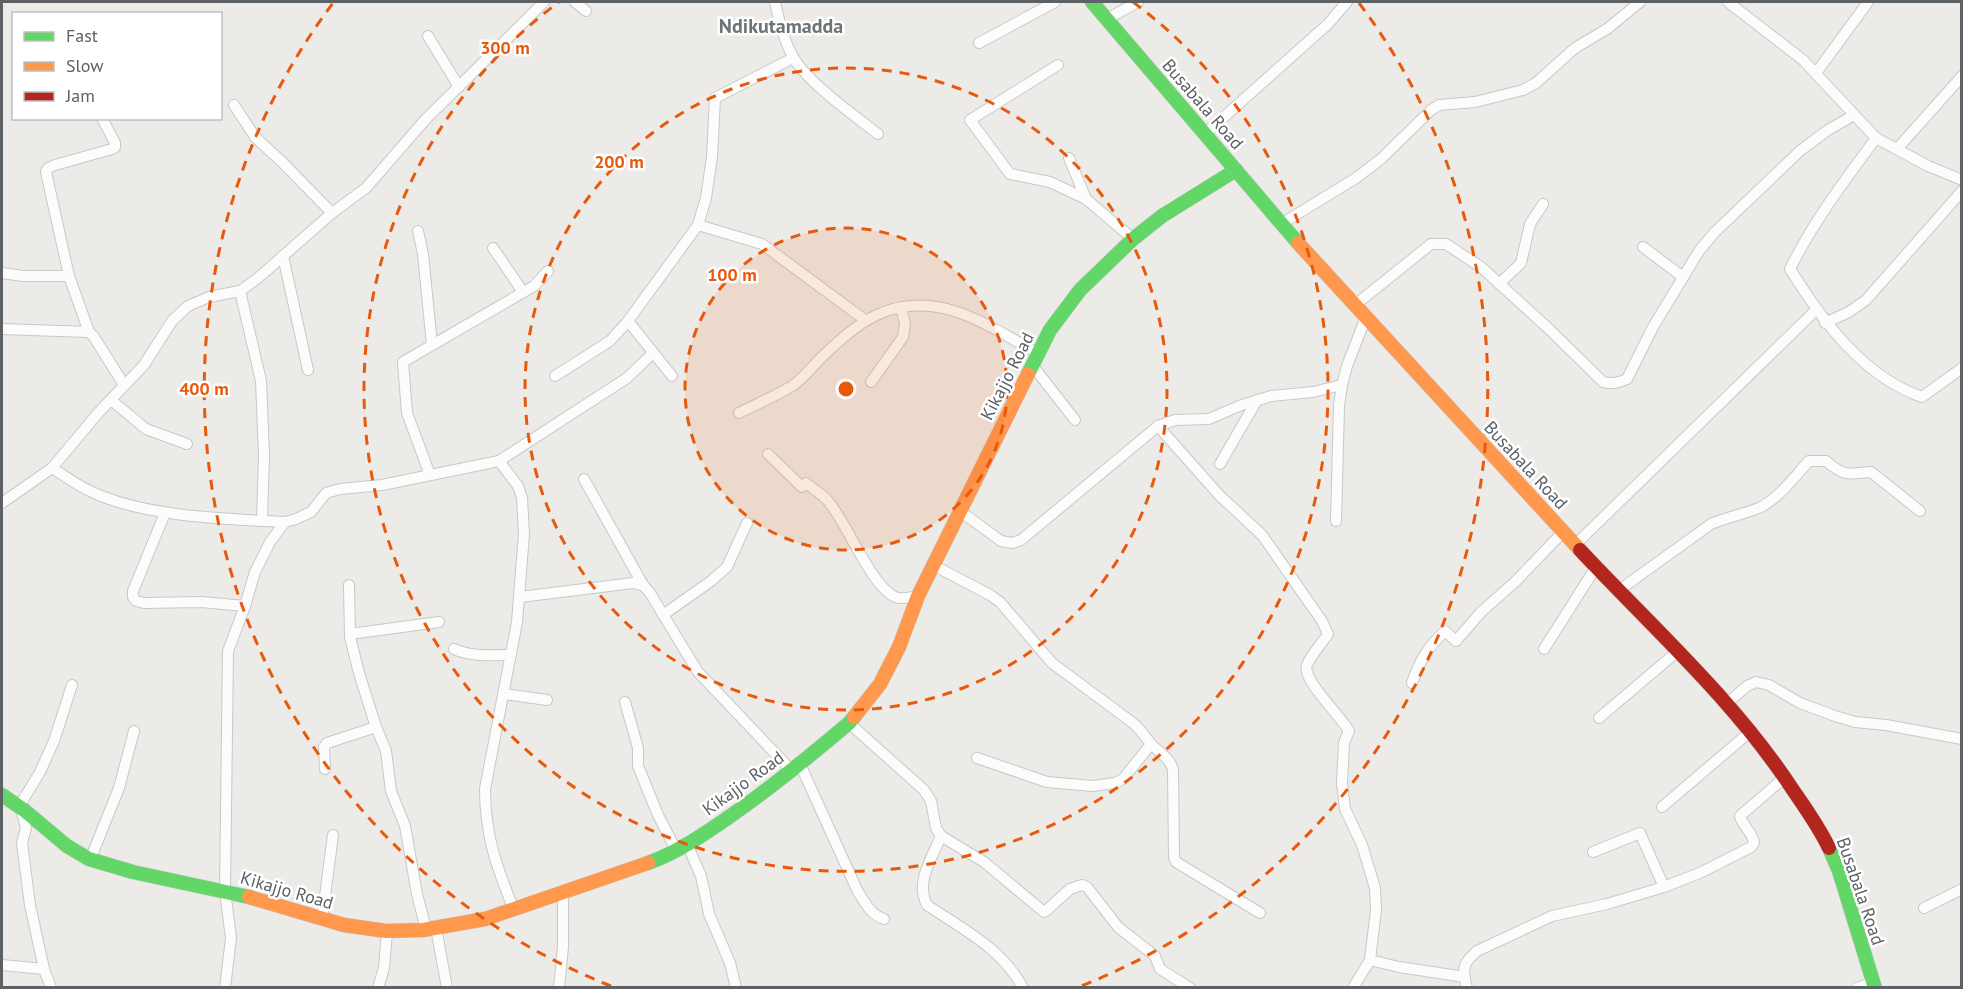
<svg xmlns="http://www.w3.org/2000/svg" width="1963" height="989" viewBox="0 0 1963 989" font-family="'PT Sans',sans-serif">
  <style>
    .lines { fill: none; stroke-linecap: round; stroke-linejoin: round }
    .street-casing { stroke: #c8c8c9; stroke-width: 12 }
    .fast-casing { stroke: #c9c9ca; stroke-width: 15 }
    .slow-casing { stroke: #c9c9ca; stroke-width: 15 }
    .jam-casing { stroke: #c9c9ca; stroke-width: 15 }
    .street { stroke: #fcfcfc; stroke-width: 10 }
    .fast { stroke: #63d668; stroke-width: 14 }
    .slow { stroke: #ff974d; stroke-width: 14 }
    .jam { stroke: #b3261e; stroke-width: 14 }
    .ring { fill: none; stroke: #e8590c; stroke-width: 3; stroke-dasharray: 10 8 }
    .labels { text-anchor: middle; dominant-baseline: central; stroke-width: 5; stroke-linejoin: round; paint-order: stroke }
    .street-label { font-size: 18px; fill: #5c6166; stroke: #fff }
    .neighbourhood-label { font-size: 20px; font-weight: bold; fill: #6d7478; stroke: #fff }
    .centre { fill: #e8590c; stroke: #fff; stroke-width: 3 }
    .ring-label { font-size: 18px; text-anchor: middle; font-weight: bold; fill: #e8590c; stroke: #fff; stroke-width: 5; stroke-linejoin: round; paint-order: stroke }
  </style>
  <rect width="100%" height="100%" fill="#edebe8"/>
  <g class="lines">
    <g class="street-casing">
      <g id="street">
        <path d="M575,2L586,11"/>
        <path d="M775,2C779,20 783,38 792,55C805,81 854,115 878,134"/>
        <path d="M1728,2L1803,60L1876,138L1928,166L1962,180"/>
        <path d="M1107,19L1138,2"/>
        <path d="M428,36L459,87"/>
        <path d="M979,43L1055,2"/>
        <path d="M1058,65L970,120L1010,174L1050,182L1086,199L1133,239"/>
        <path d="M1816,73L1868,2"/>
        <path d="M234,105L255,137L282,162L332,213"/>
        <path d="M1206,133L1328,24L1347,2"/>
        <path d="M1876,138C1845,180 1813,222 1790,269C1822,320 1862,376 1922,397L1962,368"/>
        <path d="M1897,149L1962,76"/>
        <path d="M1069,158L1086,199"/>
        <path d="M1281,224L1356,178L1381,159L1431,110L1439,105L1475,102L1523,90L1536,83L1575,48L1607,29L1640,2"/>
        <path d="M698,225L762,244L865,320"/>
        <path d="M418,231L423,254L432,345"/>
        <path d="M1643,247L1683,277"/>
        <path d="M493,248L523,292"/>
        <path d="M283,256L308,370"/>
        <path d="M2,273L23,276H69L89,332"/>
        <path d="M69,276L46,172L48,168L55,165L112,149L115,147V143L102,118"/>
        <path d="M1499,284L1521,263L1530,224L1543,204"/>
        <path d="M240,291L261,381L264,455L262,521"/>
        <path d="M1355,305L1431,244H1446L1481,267L1550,330L1603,382C1613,384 1618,383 1627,379L1653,327L1699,251L1715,232L1801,150L1828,130L1854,115"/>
        <path d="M1825,323L1849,312L1866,300L1962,191"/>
        <path d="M2,329L89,332L94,337L124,385"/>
        <path d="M1032,365L1075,420"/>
        <path d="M555,376L610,341L628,321"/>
        <path d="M672,376L628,321L698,225L706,198L712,157L715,98L793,58"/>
        <path d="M871,382L903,337L905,324L901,307"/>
        <path d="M111,400L146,429L187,444"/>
        <path d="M739,413C756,404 776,396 792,386C802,380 810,369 819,360C857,323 890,295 947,309C979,317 1009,338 1038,353"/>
        <path d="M1158,426L1219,495L1262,535L1322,621L1328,634C1322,643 1311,655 1307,665C1301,679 1340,715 1349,731L1344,743L1342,783L1345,809L1362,845L1375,888L1376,910L1370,960L1399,967L1465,977"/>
        <path d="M768,454L802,487L806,483C813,489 822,494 828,501C847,523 871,586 895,597C902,600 911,597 918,596"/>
        <path d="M499,461L518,486L522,498L524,534L517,622L485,789C485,836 497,868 514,910"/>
        <path d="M1220,464L1257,400"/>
        <path d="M52,468C65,476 78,486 92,492C145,517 227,519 285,522L296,519L311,512L326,493L340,489L382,485L499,461L627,378L652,354"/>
        <path d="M430,475L407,413L403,362L534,286L548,271"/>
        <path d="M584,479L643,585"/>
        <path d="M2,503L52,468L99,412L144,365L172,321L188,306L209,297L240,291L258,278L332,213L366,188L425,120L544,2"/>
        <path d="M960,511L1001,541L1012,543L1021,540L1158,426L1175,420L1209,419L1239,406L1271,396L1313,392L1342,385"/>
        <path d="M165,513L133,591V597L136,601L144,603L201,602L245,606"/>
        <path d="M1336,521L1339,406L1342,385L1347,366L1366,317"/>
        <path d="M1575,545L1816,310"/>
        <path d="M933,565L990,595L1000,602L1052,663L1133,723C1140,729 1145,736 1150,743C1158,752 1170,757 1173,770L1174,857L1176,862L1260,913"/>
        <path d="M349,585L350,637L359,673L376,727L386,751L391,791L405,826L417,894L426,929"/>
        <path d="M1618,591L1711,524C1727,517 1745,514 1761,507C1780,497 1795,476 1809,461H1826C1845,477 1847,474 1871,472L1920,511"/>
        <path d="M520,597L633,583L643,585L650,593L698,672L792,771"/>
        <path d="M663,615L711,581L727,567L747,523"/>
        <path d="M350,634L439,622"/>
        <path d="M454,649C471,657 493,655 511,655"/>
        <path d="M1544,649L1596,567"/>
        <path d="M1412,683C1420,660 1427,648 1445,631L1456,641L1481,612L1515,582L1563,532"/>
        <path d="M504,694L547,700"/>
        <path d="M625,702L638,748V766L658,815L676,850"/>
        <path d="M1726,704L1747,686L1756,682L1769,685L1800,703L1835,716L1855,722L1886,725L1962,739"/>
        <path d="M1599,718L1678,651"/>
        <path d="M849,723L924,790L931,801L936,828L941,836L984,862L1044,912L1047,910L1070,889L1082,885L1087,887L1118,927L1155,956L1160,969L1190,988"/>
        <path d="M977,758L1047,782L1093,786L1115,783L1123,779L1151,744"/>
        <path d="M800,764L858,892C865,903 871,915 884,919"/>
        <path d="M325,769L324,747L327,743L376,727"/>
        <path d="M1662,807L1751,731"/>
        <path d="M941,836C932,858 915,882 927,905C962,929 1002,948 1023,988"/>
        <path d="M687,844L701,876L709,914L730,963L736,988"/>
        <path d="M1593,852L1640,833L1664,887"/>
        <path d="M90,860L119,788L134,731"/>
        <path d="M1924,908L1962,889"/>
        <path d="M322,919L333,835"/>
        <path d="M436,928L447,988"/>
        <path d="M2,965L44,969"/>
        <path d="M51,988L44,969L30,905L22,843L26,828L20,805L40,772L54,741L72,685"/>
        <path d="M225,988L231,938L225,891L228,651L245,606L255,572L270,542L285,522"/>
        <path d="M378,988L384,968L387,932"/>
        <path d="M559,988L563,947V893"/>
        <path d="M1353,988L1370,960"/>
        <path d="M1467,988C1462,969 1462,964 1477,951L1552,916L1607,904L1664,887L1702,872L1751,847L1754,843C1753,832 1742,826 1740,816L1785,777"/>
        <path d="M1857,988L1873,982"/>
      </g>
    </g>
    <g class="fast-casing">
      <g id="fast">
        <path d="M1092,2L1298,243"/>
        <path d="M1028,374L1050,330L1080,290L1133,239L1162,216L1236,170"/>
        <path d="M2,795L24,810L67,846L89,859L133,872L249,897"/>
        <path d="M1829,848L1839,871L1875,988"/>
        <path d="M648,863C678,852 703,835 729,817C771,788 810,756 849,723L854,717"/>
      </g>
    </g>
    <g class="slow-casing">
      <g id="slow">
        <path d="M1298,243L1580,550"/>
        <path d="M854,717L880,684L899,647L918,596L1028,374"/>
        <path d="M249,897L344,925L386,931L423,930L485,919L648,863"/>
      </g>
    </g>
    <g class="jam-casing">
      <path id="jam" d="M1580,550C1653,628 1734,700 1793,790C1806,809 1819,827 1829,848"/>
    </g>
    <use href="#street" class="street"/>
    <use href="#fast" class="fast"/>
    <use href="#slow" class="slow"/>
    <use href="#jam" class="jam"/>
  </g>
  <circle cx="846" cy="389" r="161" fill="#e8590c" fill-opacity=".12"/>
  <g class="ring">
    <circle cx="846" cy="389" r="161"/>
    <circle cx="846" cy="389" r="321"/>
    <path d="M1133 2A482 482 0 1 1 559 2"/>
    <path d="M611 986A642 642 0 0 1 333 3M1359 3A642 642 0 0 1 1081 986"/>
  </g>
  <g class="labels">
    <g class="street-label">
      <text transform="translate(1203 104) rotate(49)">Busabala Road</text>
      <text transform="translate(1007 376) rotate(-63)">Kikajjo Road</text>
      <text transform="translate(1526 465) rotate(47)">Busabala Road</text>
      <text transform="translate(743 783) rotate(-36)">Kikajjo Road</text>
      <text transform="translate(287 890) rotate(16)">Kikajjo Road</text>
      <text transform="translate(1861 891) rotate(71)">Busabala Road</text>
    </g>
    <g class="neighbourhood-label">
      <text x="781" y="26">Ndikutamadda</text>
    </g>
  </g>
  <circle cx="846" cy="389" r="9" class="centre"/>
  <g class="ring-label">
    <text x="505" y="54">300 m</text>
    <text x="619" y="168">200 m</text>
    <text x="732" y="281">100 m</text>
    <text x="204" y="395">400 m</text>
  </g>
  <rect width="1963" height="989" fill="none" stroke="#5c6166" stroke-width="6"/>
  <rect x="12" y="12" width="210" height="108" fill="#ffffff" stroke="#bec0c2" stroke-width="1.5"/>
  <rect x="24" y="32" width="30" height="9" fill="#63d668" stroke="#bec0c2" stroke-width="1.5"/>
  <text x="66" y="42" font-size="18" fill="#5c6166">Fast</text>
  <rect x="24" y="62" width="30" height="9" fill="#ff974d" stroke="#bec0c2" stroke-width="1.5"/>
  <text x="66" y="72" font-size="18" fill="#5c6166">Slow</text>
  <rect x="24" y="92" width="30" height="9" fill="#b3261e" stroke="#bec0c2" stroke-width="1.5"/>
  <text x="66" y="102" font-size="18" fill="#5c6166">Jam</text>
</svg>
